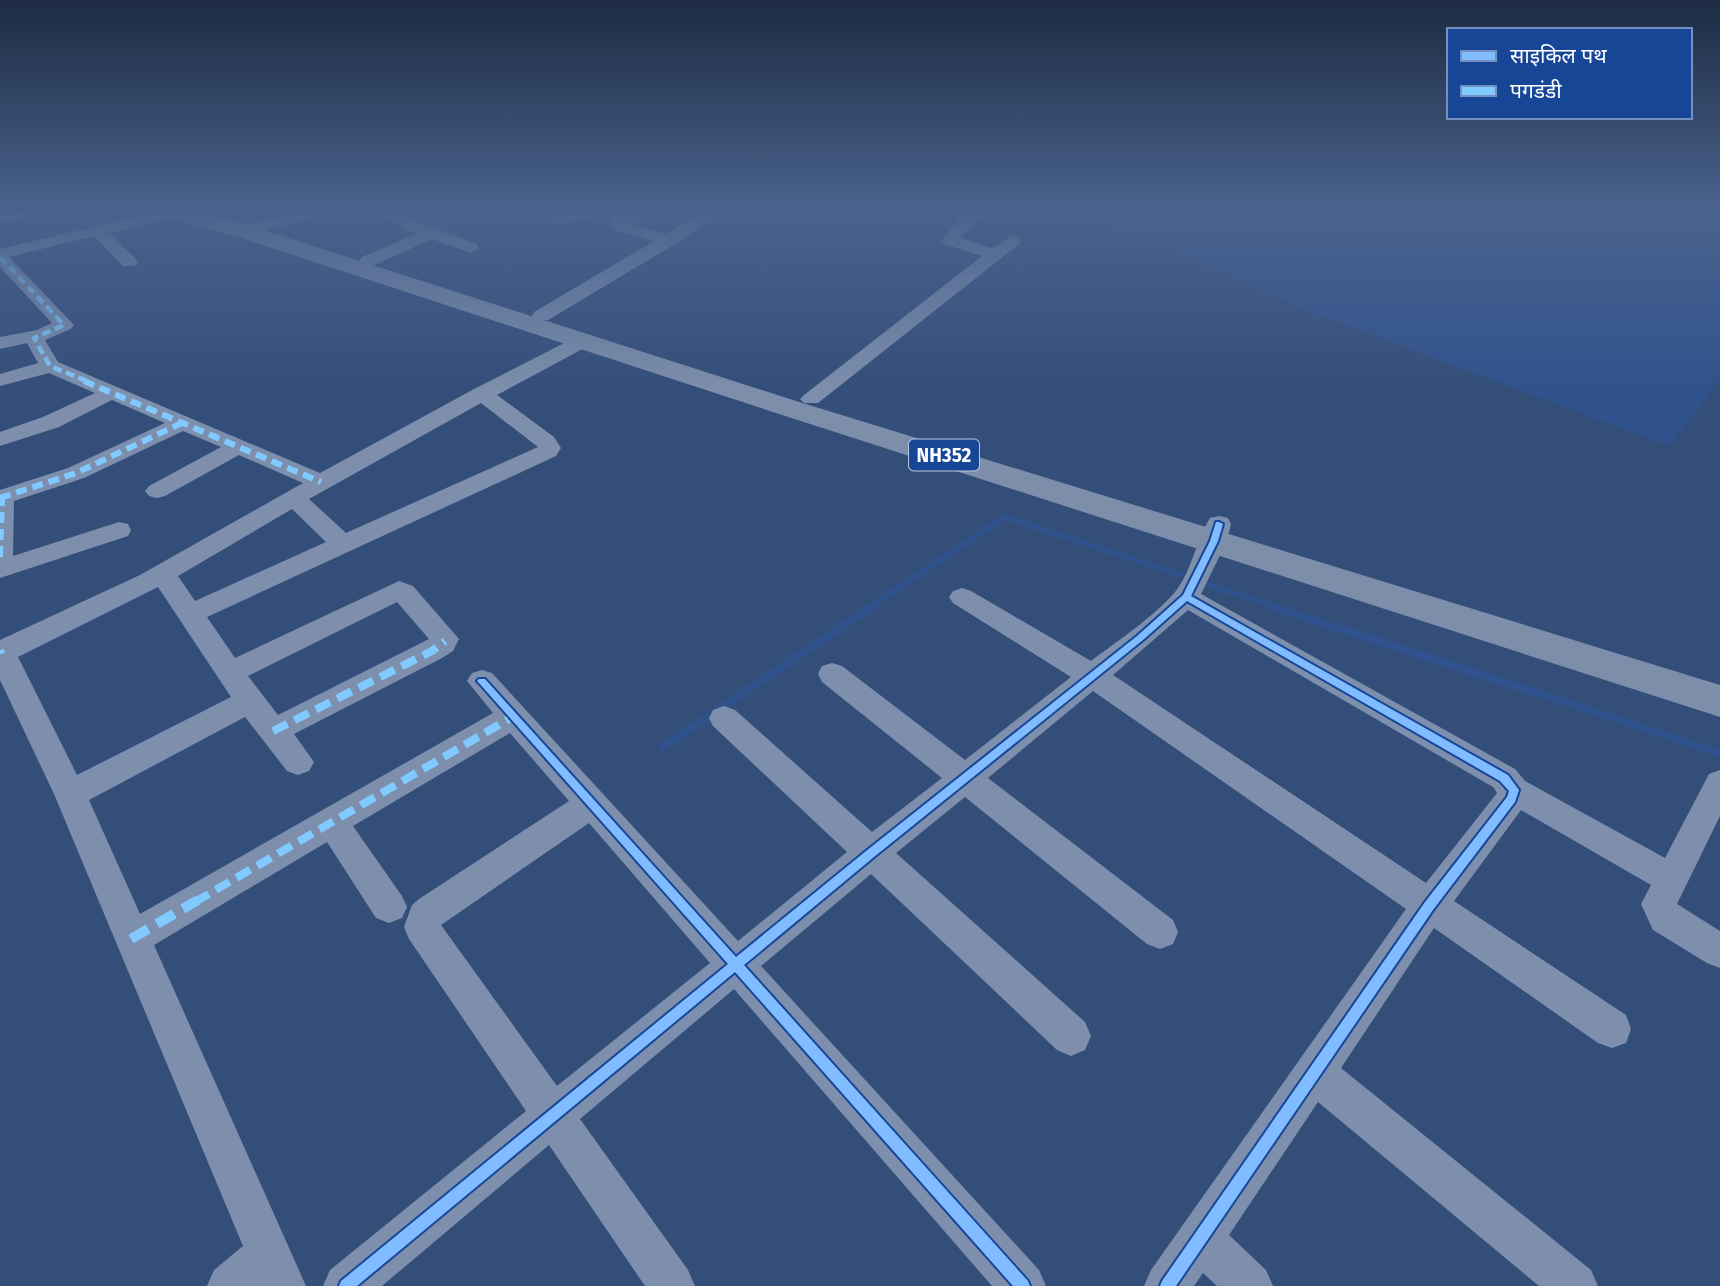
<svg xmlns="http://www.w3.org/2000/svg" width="1720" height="1286" viewBox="0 0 1720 1286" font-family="'Fira Sans','Noto Sans Devanagari',sans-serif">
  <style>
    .water { fill: #30528c }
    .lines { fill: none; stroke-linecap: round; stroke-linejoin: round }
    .stream-far1 { stroke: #30528c; stroke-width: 6 }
    .stream { stroke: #30528c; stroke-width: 8 }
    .minor { fill: #7e8fad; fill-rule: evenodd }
    .trunk { fill: #7d8eab; fill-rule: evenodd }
    .quiet-far3 { stroke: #80caff; stroke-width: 4.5; stroke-dasharray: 9 4.5; stroke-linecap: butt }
    .quiet-far2 { stroke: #80caff; stroke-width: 6; stroke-dasharray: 11 6; stroke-linecap: butt }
    .quiet-far1 { stroke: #80caff; stroke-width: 8; stroke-dasharray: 16 8; stroke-linecap: butt }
    .quiet { stroke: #80caff; stroke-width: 10; stroke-dasharray: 20 10; stroke-linecap: butt }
    .cycleway-casing { stroke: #174697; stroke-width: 4 }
    .cycleway { fill: #80bcff; fill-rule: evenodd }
    .labels { text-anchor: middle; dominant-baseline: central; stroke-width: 6; stroke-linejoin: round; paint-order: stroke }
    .shield { fill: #174697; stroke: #b9c8e0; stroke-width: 2 }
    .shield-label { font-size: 19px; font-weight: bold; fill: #fff }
  </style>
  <rect width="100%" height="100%" fill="#344e7a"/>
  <path class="water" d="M1125,210H1720V380L1669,446L1313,313L1131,235L1095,224Z"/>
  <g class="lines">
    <g class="stream-far1">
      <path d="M1199,582L1277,607"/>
      <path d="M870,607L1005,517L1180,575"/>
    </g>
    <g class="stream">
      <path d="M1271,606L1717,752"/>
      <path d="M663,747L873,606"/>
    </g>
    <g class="minor">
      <path d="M22,210H51L49,213L0,224V214Z"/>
      <path d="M165,210H181L183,212L181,215L109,233L135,258L138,262L135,266H123L94,236L9,257L74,325L71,329L45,340L58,362L320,473L474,389L576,337L583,335L593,341L590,345L497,395L554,437L561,448L556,456L207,617L235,658L399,581L413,586L459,639L453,651L442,658L294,734L314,762L309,771L298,775L287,771L245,717L89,800L140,914L493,713L467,681L472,673L482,670L492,673L738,941L847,852L713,726L709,718L713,710L724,706L735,710L872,832L942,778L822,682L818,674L822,666L832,663L842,666L965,760L1071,677L953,603L949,597L953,591L962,588L971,591L1091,661C1116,642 1155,616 1175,592C1192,571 1196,540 1210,518L1219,516L1228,518L1231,524L1227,541L1201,594L1515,769L1525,781L1665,858L1709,774L1720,770V816L1677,904L1720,931V968L1707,963L1653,930L1641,904L1651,885L1521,810L1454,901L1626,1015L1631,1029L1626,1043L1612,1048L1598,1043L1434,928L1341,1068L1591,1270L1598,1286H1539L1318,1102L1229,1235L1266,1270L1273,1286H1217L1203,1273L1194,1286H1144L1151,1270L1406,909L1093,691L988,778L1173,920L1178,932L1173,944L1160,949L1147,944L965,797L896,853L1085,1022L1091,1036L1085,1050L1071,1056L1057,1050L871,874L761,966L1039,1270L1046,1286H992L734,989L580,1119L688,1270L695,1286H645L549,1145L382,1286H323L330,1270L526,1111L409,939L404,927L412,905L419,899L569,801L510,733L353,826L402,896L407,907L402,918L389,923L376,918L327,842L154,945L306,1286H207L214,1270L243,1246L54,794L0,680V640L140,575L303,483L239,455L165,496L157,498L149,496L145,491L149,486L221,447L183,431L84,478L14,501L13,556L119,522L128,524L131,530L128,536L0,578V490L68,468L165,423L112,400L59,427L0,446V432L43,417L95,393L49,373L0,386V374L38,363L27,343L0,349V337L37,330L52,323L0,267V249ZM481,403L538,447L346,533L309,499ZM292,509L326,542L195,601L178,576ZM158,587L231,697L77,775L18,657ZM397,602L429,639L278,715L248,676ZM1188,610L1493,787L1497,793L1426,883L1113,675ZM589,823L710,963L557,1086L441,925Z"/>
      <path d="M307,210H332L330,213L243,236L235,231L237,228Z"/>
      <path d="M403,210H426L424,213L407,218L477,244L479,248L471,253L432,239L374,265H362L359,261L362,257L416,234L384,218L386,215Z"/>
      <path d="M583,210H621L624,216L637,210H656L633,225L666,234L706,210H725L675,244L548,320H534L532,316L534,312L654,241L613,229L608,215L556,224L548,219L550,216Z"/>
      <path d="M982,210H1003L971,225L960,238L992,248L1013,235L1021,240L1019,244L818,403H804L800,399L804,395L982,256L944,244L942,240L959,219Z"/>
    </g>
    <path class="trunk" d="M157,210H191L251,226L796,401L1720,685V717L776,413L235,236L160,215Z"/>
    <g class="quiet-far3">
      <path d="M0,219L43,210"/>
      <path d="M0,257L64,325L34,338L50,366L89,382"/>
    </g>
    <g class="quiet-far2">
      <path d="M84,381L321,482"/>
      <path d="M0,498L76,473L184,422"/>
      <path d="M0,557L2,498"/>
    </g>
    <g class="quiet-far1">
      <path d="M0,650L1,654"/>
      <path d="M273,731L432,651L445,641"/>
      <path d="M195,902L514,716"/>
    </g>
    <path class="quiet" d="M131,939L198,900"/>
    <g class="cycleway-casing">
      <path id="cycleway" d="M1216,522H1219L1223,524L1218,541L1191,596L1508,775L1519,790L1515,802L1433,910L1176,1286H1160L1162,1281L1425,902L1507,797L1509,791L1500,781L1187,601L1143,640L874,857L744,965L1028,1281L1030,1286H1013L735,972L357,1286H339L341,1281L728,964L479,683L477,681L479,679H485L736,957L866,851L1137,636L1183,595L1210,541Z"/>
    </g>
    <use href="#cycleway" class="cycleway"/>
  </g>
  <linearGradient id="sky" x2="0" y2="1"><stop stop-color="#1d2b43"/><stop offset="0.54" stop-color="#4a638d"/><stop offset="1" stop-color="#4a638d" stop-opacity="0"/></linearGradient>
  <rect width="1720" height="390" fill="url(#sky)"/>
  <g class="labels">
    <rect class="shield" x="909" y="439.5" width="70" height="31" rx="5"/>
    <g class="shield-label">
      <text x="944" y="455">NH352</text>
    </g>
  </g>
  <rect x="1447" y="28" width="245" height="91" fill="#174697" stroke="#7490c1" stroke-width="2"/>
  <rect x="1461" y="51" width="35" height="10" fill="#80bcff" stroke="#7490c1" stroke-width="2"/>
  <text x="1510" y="63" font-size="21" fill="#ffffff">साइकिल पथ</text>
  <rect x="1461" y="86" width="35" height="10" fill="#80caff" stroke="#7490c1" stroke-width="2"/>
  <text x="1510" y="98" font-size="21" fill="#ffffff">पगडंडी</text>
</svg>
